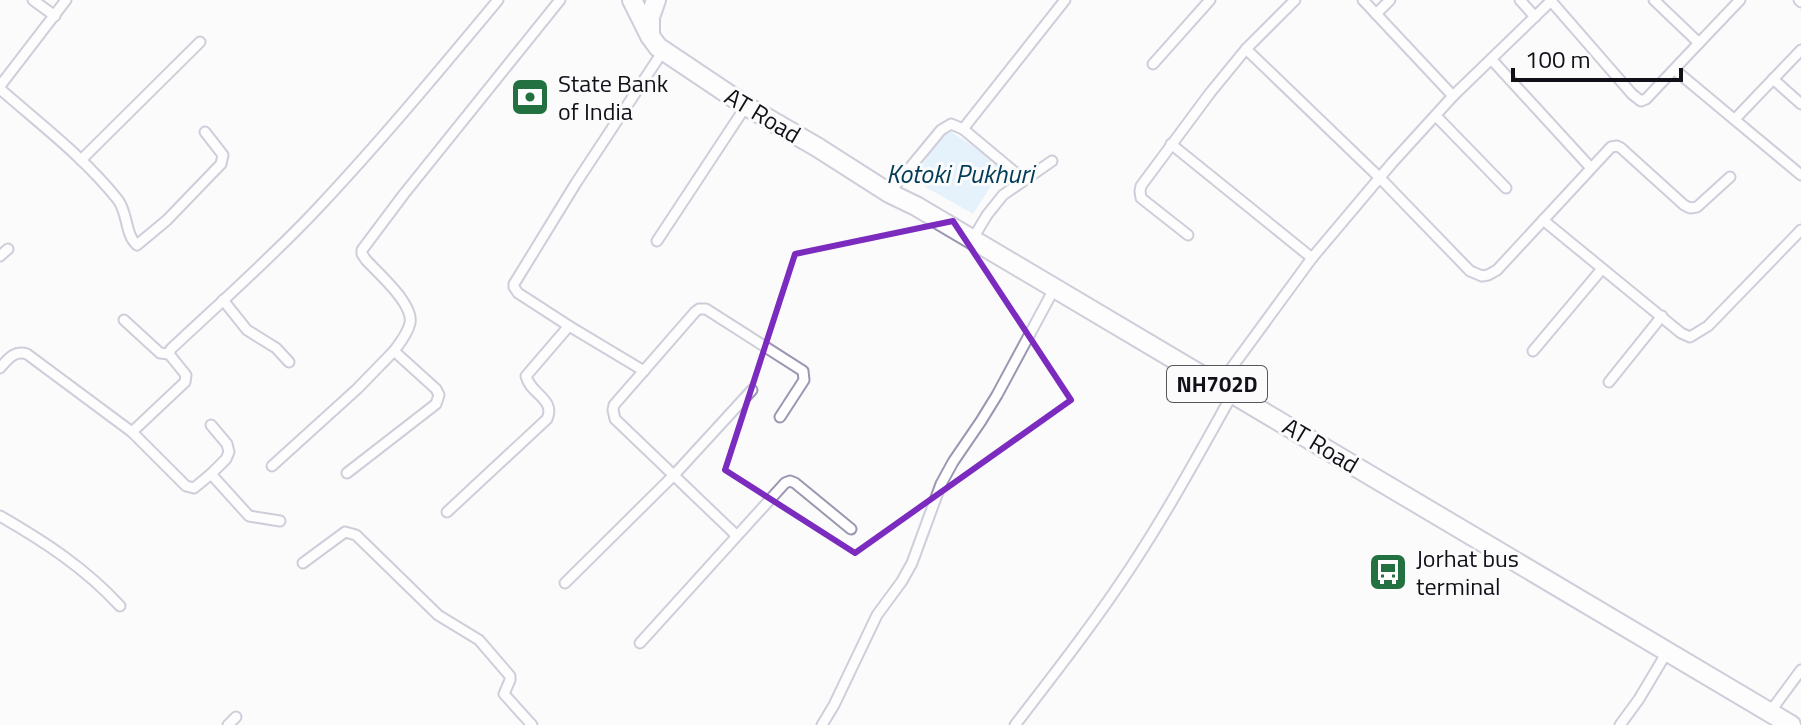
<svg xmlns="http://www.w3.org/2000/svg" width="1801" height="725" viewBox="0 0 1801 725" font-family="'Titillium Web',sans-serif">
  <style>
    .water { fill: #c9e7fb }
    .lines { fill: none; stroke-linecap: round; stroke-linejoin: round }
    .street-casing { stroke: #9b96b1; stroke-width: 13 }
    .highway-casing { stroke: #9b96b1; stroke-width: 22 }
    .street { stroke: #fff; stroke-width: 9 }
    .highway { stroke: #fff; stroke-width: 18 }
    .marked { fill: none; stroke: #7b2cbf; stroke-width: 6; stroke-linejoin: round }
    .labels { text-anchor: middle; dominant-baseline: central; stroke-width: 6; stroke-linejoin: round; paint-order: stroke }
    .shield { fill: #fbfbfb; stroke: #58565d; stroke-width: 2 }
    .shield-label { font-size: 22px; font-weight: bold; fill: #121019 }
    .poi-label { font-size: 24px; fill: #121019; stroke: #fbfbfb; text-anchor: start }
    .street-label { font-size: 24px; fill: #121019; stroke: #fbfbfb }
    .water-label { font-size: 26px; font-style: italic; fill: #013b57; stroke: #fbfbfb }
  </style>
  <rect width="100%" height="100%" fill="#fbfbfb"/>
  <path class="water" d="M945,128L1004,166L973,214L913,180Z"/>
  <g class="lines">
    <g class="street-casing">
      <g id="street">
        <path d="M33,0L55,16"/>
        <path d="M1363,0L1453,96"/>
        <path d="M1520,0L1535,17"/>
        <path d="M1799,0L1801,2"/>
        <path d="M1551,1L1632,94L1641,101L1646,99L1699,43L1654,0"/>
        <path d="M1376,14L1390,0"/>
        <path d="M1699,43L1740,0"/>
        <path d="M1246,49L1380,178L1470,271L1482,276L1488,275L1497,270L1611,147L1617,146L1621,148L1684,205L1690,208L1697,207L1730,177"/>
        <path d="M1492,60L1591,168"/>
        <path d="M1153,64L1210,0"/>
        <path d="M1675,70L1801,175"/>
        <path d="M1773,79L1801,104"/>
        <path d="M0,86L66,0"/>
        <path d="M0,89C40,124 85,158 118,200C128,213 125,235 137,245L167,220L221,164L223,155L205,132"/>
        <path d="M1436,116L1506,188"/>
        <path d="M1735,119L1801,50"/>
        <path d="M963,129L1024,180"/>
        <path d="M1171,144L1312,258"/>
        <path d="M81,160L200,42"/>
        <path d="M889,193L941,130L951,124L963,129L1065,0"/>
        <path d="M1543,220L1681,333L1690,337L1708,326L1801,230"/>
        <path d="M1188,235L1141,198L1140,191L1141,186L1210,93L1246,49L1295,0"/>
        <path d="M972,240L987,215L1003,195L1052,161"/>
        <path d="M657,241L746,106"/>
        <path d="M0,256L8,249"/>
        <path d="M223,300L247,330L276,348L289,362"/>
        <path d="M124,320L160,353L169,354"/>
        <path d="M1533,351L1602,269"/>
        <path d="M0,368C8,359 14,350 27,354L132,432L185,382L186,375L169,354L171,349C220,303 271,258 317,209C380,142 439,71 498,0"/>
        <path d="M644,371L569,326L518,293L514,287V284L576,183L663,51"/>
        <path d="M1609,382L1662,316"/>
        <path d="M1219,385L1312,258L1392,163L1453,96L1552,0"/>
        <path d="M211,425L227,444L229,452L226,459L211,474"/>
        <path d="M132,432L186,486L194,488L211,474L249,516L280,521"/>
        <path d="M272,466L357,389L394,351"/>
        <path d="M347,473L436,404L439,395L436,389L394,351C400,343 408,333 410,323C414,304 378,273 366,260L362,254V250L404,194L560,0"/>
        <path d="M447,512L547,419C556,399 530,394 526,376L569,326"/>
        <path d="M0,516C45,542 85,568 120,606"/>
        <path d="M736,535L615,419L613,410L614,405L695,312L699,309H706L803,371L804,380L780,417"/>
        <path d="M303,563L345,532L356,535L438,615L479,640L510,676V680L504,694L532,725"/>
        <path d="M565,583L674,475L752,390"/>
        <path d="M640,643L785,483L790,481L795,483L851,529"/>
        <path d="M1770,712L1801,670"/>
        <path d="M228,725L236,717"/>
        <path d="M822,725L834,705L877,615L902,581L912,563L941,484L953,462L981,421L997,395L1054,289"/>
        <path d="M1015,725C1055,673 1095,622 1131,567C1168,511 1200,452 1233,393"/>
        <path d="M1620,725L1639,699L1667,652"/>
      </g>
    </g>
    <g class="highway-casing">
      <g id="highway">
        <path d="M632,0L650,36L658,47L746,106L817,147L889,193L916,206L1791,725"/>
        <path d="M650,36V17L656,0"/>
      </g>
    </g>
    <use href="#street" class="street"/>
    <use href="#highway" class="highway"/>
  </g>
  <path d="M0 0H1801V725H0ZM953,221L1071,400L855,553L725,470L795,254Z" fill="#fbfbfb" fill-opacity=".55" fill-rule="evenodd"/>
  <path class="marked" d="M953,221L1071,400L855,553L725,470L795,254Z"/>
  <defs>
    <g id="bank-square" transform="scale(2)"><rect x="-9" y="-9" width="18" height="18" rx="4" fill="#237140" stroke="#fbfbfb"/><path d="M-6-4H6V4H-6ZM0-2.3a2.3 2.3 0 1 0 0 4.6a2.3 2.3 0 1 0 0-4.6Z" fill="#fff"/></g>
    <g id="bus-square" transform="scale(2)"><rect x="-9" y="-9" width="18" height="18" rx="4" fill="#237140" stroke="#fbfbfb"/><path d="M-5-6H5V4H4V6H2V4H-2V6H-4V4H-5ZM-3.5-4V0h7V-4ZM-3.5 1.2v1.5H-2V1.2ZM2 1.2v1.5H3.5V1.2Z" fill="#fff"/></g>
  </defs>
  <g fill-rule="evenodd">
    <use href="#bank-square" x="530" y="97"/>
    <use href="#bus-square" x="1388" y="572"/>
  </g>
  <g class="labels">
    <rect class="shield" x="1167" y="366" width="100" height="36" rx="6"/>
    <g class="shield-label">
      <text x="1217" y="384">NH702D</text>
    </g>
    <g class="poi-label">
      <text x="558" y="83">State Bank<tspan x="558" dy="28">of India</tspan></text>
      <text x="1416" y="558">Jorhat bus<tspan x="1416" dy="28">terminal</tspan></text>
    </g>
    <g class="street-label">
      <text transform="translate(763 115) rotate(31)">AT Road</text>
      <text transform="translate(1321 445) rotate(31)">AT Road</text>
    </g>
    <g class="water-label">
      <text x="960" y="173">Kotoki Pukhuri</text>
    </g>
  </g>
  <path d="M1513 68v12h168v-12" fill="none" stroke="#121019" stroke-width="4"/>
  <text x="1525" y="68" font-size="24" fill="#121019" stroke="#fbfbfb" stroke-width="6" paint-order="stroke">100 m</text>
</svg>
